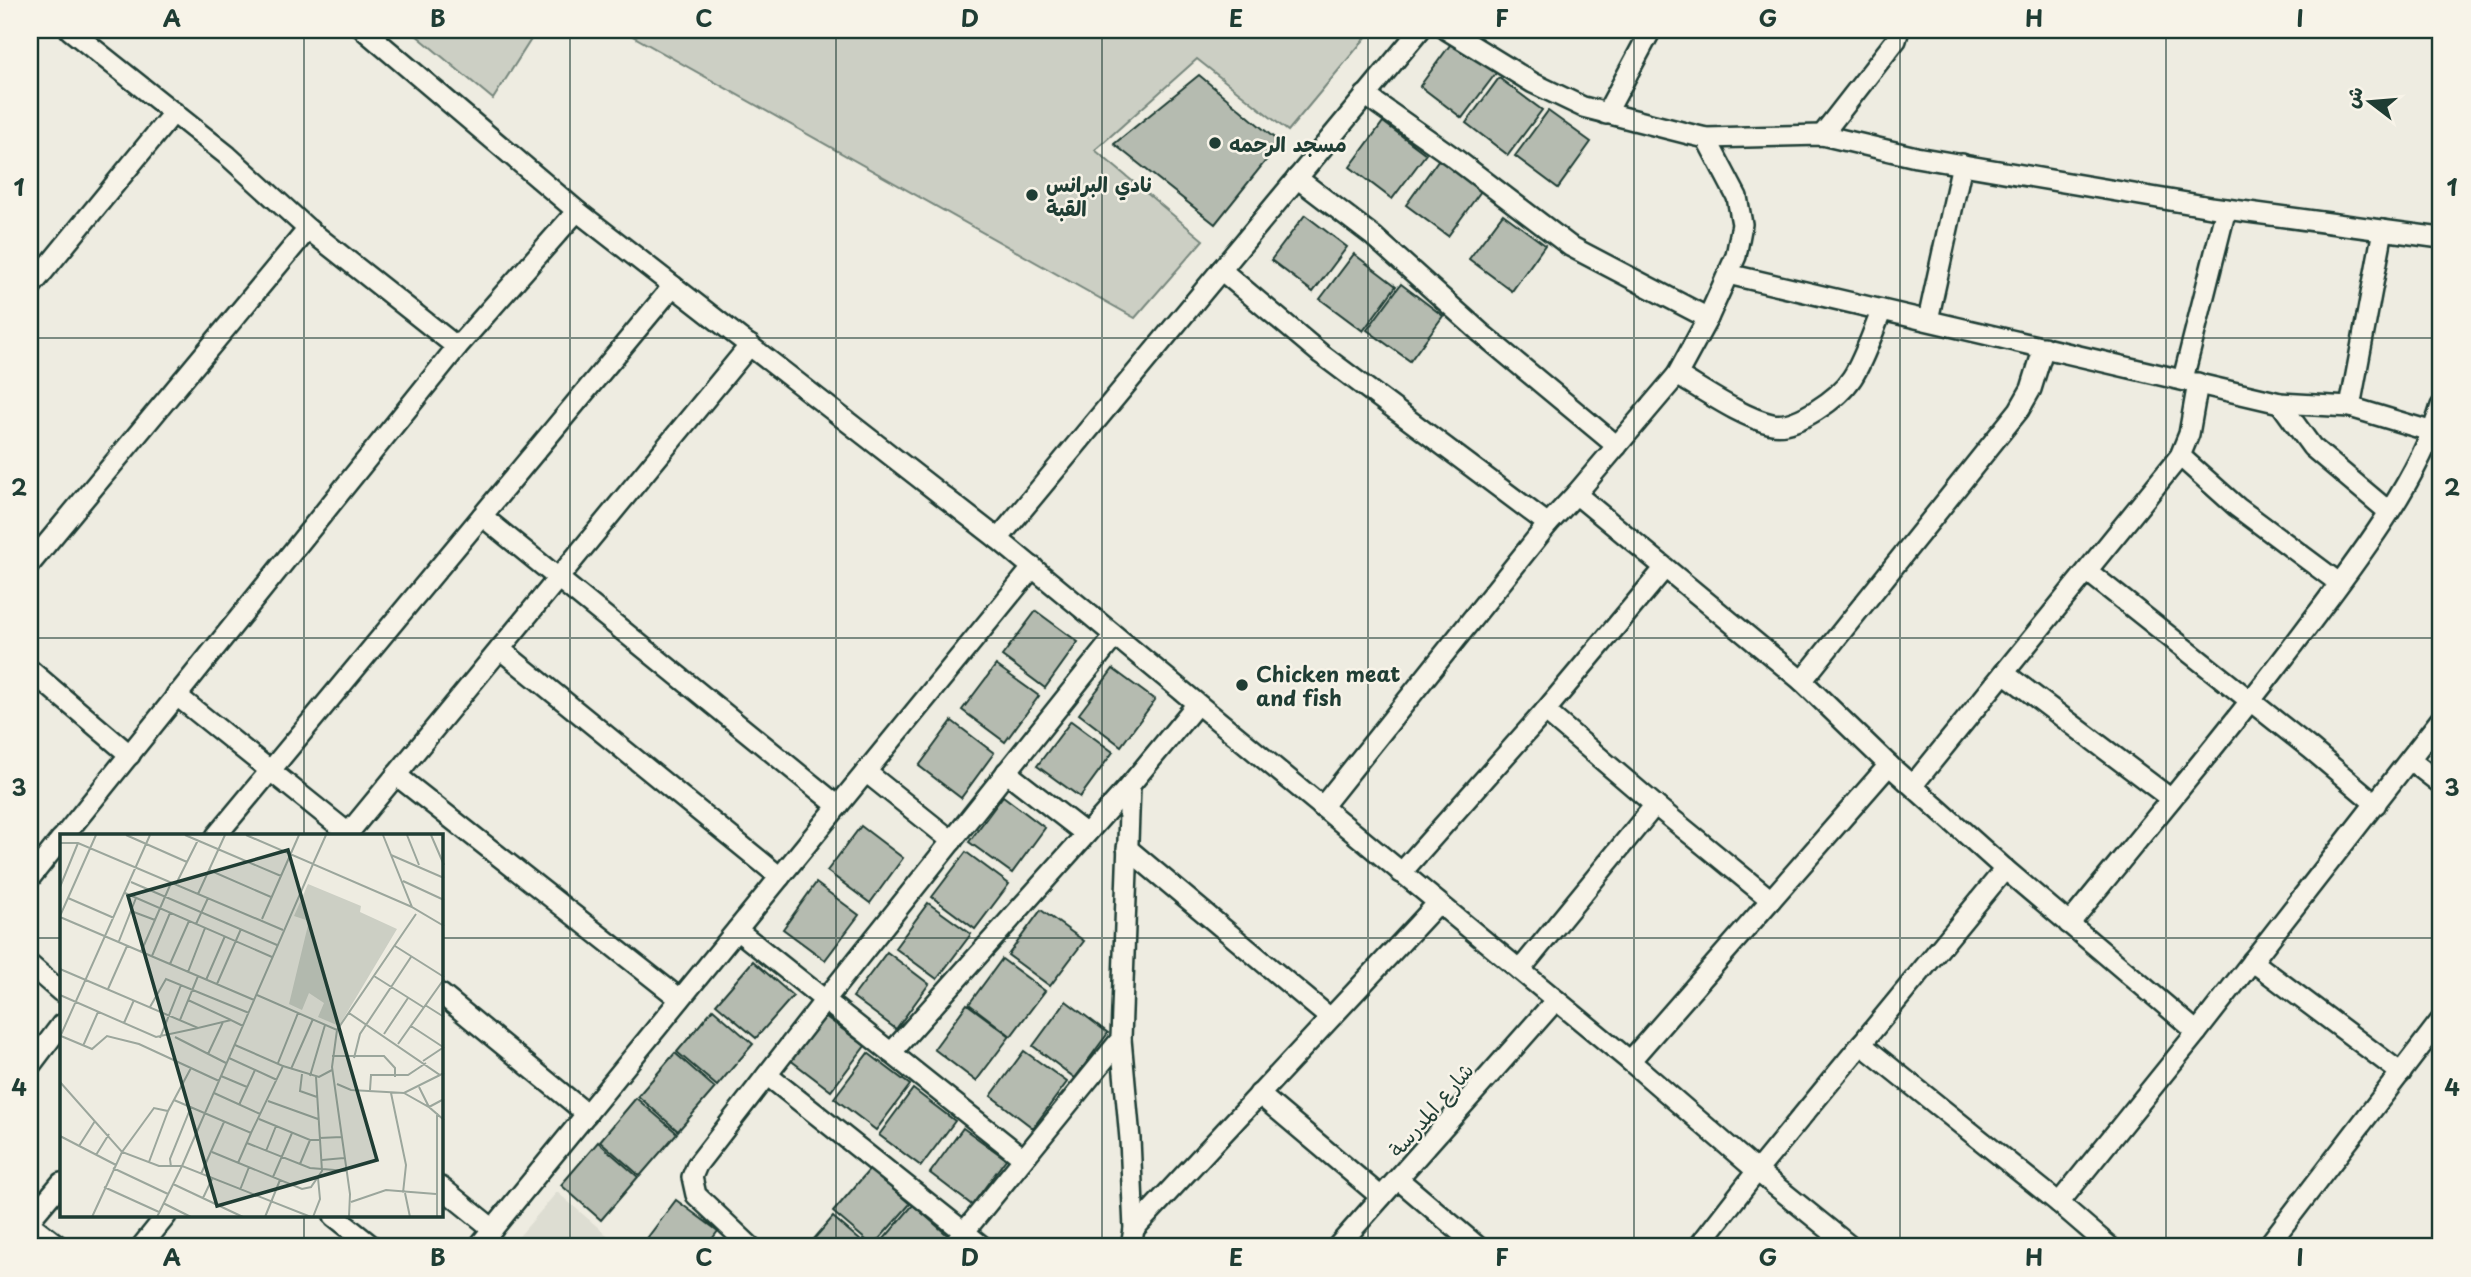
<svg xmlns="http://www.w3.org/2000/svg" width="2471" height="1277" viewBox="0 0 2471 1277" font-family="'Playpen Sans','Playpen Sans Arabic',sans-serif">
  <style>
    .built { fill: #ddddd2 }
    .green { fill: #cccfc4; stroke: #76867c; stroke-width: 2 }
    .building { fill: #b5bbb0; stroke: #1f3d34; stroke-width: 2 }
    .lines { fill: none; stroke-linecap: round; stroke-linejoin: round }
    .minor-casing { stroke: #1f3d34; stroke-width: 24 }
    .minor { stroke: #f7f3e8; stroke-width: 19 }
    .grid { fill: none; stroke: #1f3d34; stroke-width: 2; stroke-opacity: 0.55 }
    .poi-dot { fill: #1f3d34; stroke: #f7f3e8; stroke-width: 2.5 }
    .labels { text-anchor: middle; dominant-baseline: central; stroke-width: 5; stroke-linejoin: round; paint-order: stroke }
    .poi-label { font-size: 21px; font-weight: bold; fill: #1f3d34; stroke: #f7f3e8; text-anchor: start }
    .street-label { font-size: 21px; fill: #1f3d34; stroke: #f7f3e8 }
    .inset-road { fill: none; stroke: #9ba69c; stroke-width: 2 }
    .view { fill: #1f3d34; fill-opacity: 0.15; stroke: #1f3d34; stroke-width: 3.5 }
    .inset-edge { fill: none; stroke: #1f3d34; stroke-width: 3.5 }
    .neatline { fill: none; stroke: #1f3d34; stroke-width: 2.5 }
    .grid-label { font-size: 23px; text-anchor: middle; font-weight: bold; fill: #1f3d34 }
  </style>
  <rect width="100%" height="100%" fill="#eeece1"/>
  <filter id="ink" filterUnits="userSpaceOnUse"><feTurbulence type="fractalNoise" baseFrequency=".0143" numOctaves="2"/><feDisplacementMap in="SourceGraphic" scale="14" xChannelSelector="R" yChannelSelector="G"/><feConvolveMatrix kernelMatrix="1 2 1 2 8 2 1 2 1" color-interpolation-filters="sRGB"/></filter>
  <g filter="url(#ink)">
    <path class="built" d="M557,1192L621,1247H510Z"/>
    <g class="green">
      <path d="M410,30H537L493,99Z"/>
      <path d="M622,30H1372L1288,131L1197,59L1095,150L1203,240L1135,318Z"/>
    </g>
    <g class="building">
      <path d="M1453,41L1496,73L1462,118L1420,86Z"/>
      <path d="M1199,75L1280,143L1215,224L1114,144Z"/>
      <path d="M1499,78L1542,110L1508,155L1466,123Z"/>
      <path d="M1548,111L1591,142L1558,188L1515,156Z"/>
      <path d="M1383,122L1426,154L1392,199L1350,167Z"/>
      <path d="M1439,159L1481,191L1448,236L1406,205Z"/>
      <path d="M1503,214L1545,245L1512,291L1469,259Z"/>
      <path d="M1305,215L1347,247L1313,292L1271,260Z"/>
      <path d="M1354,254L1396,286L1363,331L1320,299Z"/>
      <path d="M1401,284L1443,316L1410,361L1367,330Z"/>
      <path d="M1036,611L1078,642L1045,688L1002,656Z"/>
      <path d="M996,665L1039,696L1005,742L962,710Z"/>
      <path d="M1113,669L1155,700L1121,746L1079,714Z"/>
      <path d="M952,721L994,753L961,798L919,766Z"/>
      <path d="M1071,721L1113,752L1080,797L1037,766Z"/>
      <path d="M1003,796L1045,828L1012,873L969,842Z"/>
      <path d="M861,826L903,858L870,903L827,871Z"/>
      <path d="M966,852L1009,884L975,929L932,897Z"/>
      <path d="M816,883L859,915L825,960L783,929Z"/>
      <path d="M928,903L971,934L937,979L895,948Z"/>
      <path d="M1041,910L1084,941L1050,986L1008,955Z"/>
      <path d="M887,952L929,984L896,1029L853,997Z"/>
      <path d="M1002,959L1045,991L1011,1036L969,1004Z"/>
      <path d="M753,961L793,996L756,1038L716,1004Z"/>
      <path d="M1066,1001L1108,1033L1075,1078L1033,1046Z"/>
      <path d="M967,1004L1010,1036L976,1081L934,1049Z"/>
      <path d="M713,1009L753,1044L717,1086L677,1052Z"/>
      <path d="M822,1014L865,1046L831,1091L789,1059Z"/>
      <path d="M1024,1051L1067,1082L1033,1128L991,1096Z"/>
      <path d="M675,1053L715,1088L678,1131L638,1096Z"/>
      <path d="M868,1053L910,1085L876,1130L834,1098Z"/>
      <path d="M913,1089L955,1121L921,1166L879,1135Z"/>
      <path d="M636,1098L677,1133L640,1176L600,1141Z"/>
      <path d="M963,1128L1006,1159L972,1205L930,1173Z"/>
      <path d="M598,1142L638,1177L601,1220L561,1185Z"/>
      <path d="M870,1169L910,1204L873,1246L833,1212Z"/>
      <path d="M676,1200L718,1231L706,1247H645L642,1245Z"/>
      <path d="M913,1205L953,1240L947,1247H877Z"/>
      <path d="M833,1217L868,1247H807Z"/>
    </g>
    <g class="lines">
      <g class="minor-casing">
        <g id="minor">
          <path d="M70,30L228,156L308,229L457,347"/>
          <path d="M364,30L577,211L998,539L1630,1061L1757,1171L1851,1247"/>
          <path d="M1447,30L1533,83L1583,107L1689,134L1706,138L1822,135L1916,157L2051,180L2211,207L2441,238"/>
          <path d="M1365,95L1453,157L1570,246L1708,318"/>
          <path d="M1606,114L1651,30"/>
          <path d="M1822,135L1896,40L1899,30"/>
          <path d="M1297,178L1373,236L1481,333L1617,446"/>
          <path d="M1221,270L1321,354L1548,524"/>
          <path d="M1728,274L2280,403L2350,407L2433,432L2441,447"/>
          <path d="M30,288L174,112"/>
          <path d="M1928,320L1962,164"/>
          <path d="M1677,375C1703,390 1743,418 1772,424C1796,429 1839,398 1852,378C1864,360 1873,331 1882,310"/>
          <path d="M2183,379L2226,209"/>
          <path d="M2280,403L2312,447L2389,512"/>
          <path d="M2350,407L2383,230"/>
          <path d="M2180,456L2237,507L2339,583"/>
          <path d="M1576,494L1677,375L1708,318L1736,256L1742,224L1737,197L1706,138"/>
          <path d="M482,516L838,806"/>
          <path d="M998,539L1420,30"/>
          <path d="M30,564L308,229"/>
          <path d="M2087,571L2311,749L2376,804"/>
          <path d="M500,649L780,877"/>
          <path d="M30,670L130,755"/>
          <path d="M2004,673L2171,799"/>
          <path d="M1802,681L2019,410L2031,389L2044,347"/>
          <path d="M176,695L348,833"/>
          <path d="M1545,711L1655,805L1771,900"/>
          <path d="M2410,760L2441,784"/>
          <path d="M866,772L952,841"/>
          <path d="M1006,772L1086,834"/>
          <path d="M396,775L680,999"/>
          <path d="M1913,785L2180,456L2189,434L2198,383"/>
          <path d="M1322,807L1548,524L1576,494L1802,681L1889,765L2005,869L1757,1171L1698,1247"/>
          <path d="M64,836L457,347L577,211"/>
          <path d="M216,836L673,286"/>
          <path d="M346,836L750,345"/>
          <path d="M1127,848L1330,1018"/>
          <path d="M2005,869L2197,1032"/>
          <path d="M1401,873L1545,711L1664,569"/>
          <path d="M30,878L61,839"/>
          <path d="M2069,924C2153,821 2238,720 2317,614C2362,554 2420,477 2441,406"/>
          <path d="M737,930L1023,1158"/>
          <path d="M2252,961L2401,1073"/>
          <path d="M30,965L61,992"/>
          <path d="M1520,970L1655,805"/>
          <path d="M441,994L587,1114"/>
          <path d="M1121,1039L1130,1139L1134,1229L1131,1247"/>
          <path d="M1861,1044L2059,1203L2110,1247"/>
          <path d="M891,1053L1130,785"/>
          <path d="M1630,1061L1889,765"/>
          <path d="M30,1066L61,1025"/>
          <path d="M767,1075L983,1247"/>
          <path d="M1259,1094L1381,1197"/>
          <path d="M1398,1179L1478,1247"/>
          <path d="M441,1187L493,1229"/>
          <path d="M2059,1203L2197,1032L2441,719"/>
          <path d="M334,1216L373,1247"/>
          <path d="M30,1220L61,1183"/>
          <path d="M30,1224L60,1247"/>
          <path d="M1134,1229L1438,903"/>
          <path d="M141,1247L166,1216"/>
          <path d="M478,1247L1033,567"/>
          <path d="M751,1247L696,1195L692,1177L697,1165L825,1000L1115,636"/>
          <path d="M952,1247L1121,1039L1130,785L1197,704"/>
          <path d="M1337,1247L1556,1000"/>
          <path d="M2267,1247L2441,1020"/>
        </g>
      </g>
      <use href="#minor" class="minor"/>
    </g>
  </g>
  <path class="grid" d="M304,30V836M570,30V1247M836,30V1247M1102,30V1247M1368,30V1247M1634,30V1247M1900,30V1247M2166,30V1247M30,338H2441M30,638H2441M30,938H61M441,938H2441M304,1216V1247"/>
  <g class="poi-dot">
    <circle cx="1215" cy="143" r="7"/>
    <circle cx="1032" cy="195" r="7"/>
    <circle cx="1242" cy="685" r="7"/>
  </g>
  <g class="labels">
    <g class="poi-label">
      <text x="1229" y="143">مسجد الرحمه</text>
      <text x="1046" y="183">نادي البرانس<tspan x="1046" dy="24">القبة</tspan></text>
      <text x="1256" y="673">Chicken meat<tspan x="1256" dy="24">and fish</tspan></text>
    </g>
    <g class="street-label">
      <text transform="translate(1430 1109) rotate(-49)">شارع المدرسة</text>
    </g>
  </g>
  <g transform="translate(60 834)">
    <rect width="383" height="383" fill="#eeece1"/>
    <path d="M248,50L301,72L300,78L337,95L279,192L258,183L264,169L249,159L242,176L229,170L249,87L234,82Z" fill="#cccfc4"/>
    <path class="inset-road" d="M66,1L127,28M125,1L221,42M186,1L253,30L266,1M323,1L352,73L384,92M347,1L359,31M371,1L384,31M0,9H18L223,96M331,21L384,44M149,36L211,63M343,47L384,66M71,48L217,111M116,50L138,6M0,53L18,9M65,59L212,123M138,60L165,1M8,64L54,84M71,77L95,86M0,82L36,1M0,83L194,166M202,85L239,1M136,90L148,64M59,107L76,64M335,112L384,143M81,118L111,49M92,122L110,79M110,130L129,87M0,135L138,194L171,186L183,192M128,138L145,94M314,142L363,173M146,146L165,102M157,150L181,95M48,155L67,112M0,161L96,203L138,194M197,161L277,196L356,80M128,166L171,186M365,171L384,183M90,173L106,145L189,179M289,179L380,241L384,239M120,186L138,142M64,189L74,166M351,192L383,213M277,196L272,233L290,360L289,383M324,200L348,164M1,202L32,215L47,202L79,210L159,247M0,203L90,1M115,203L166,229M100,204L121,151M338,210L384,145M23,212L38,178M148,220L163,188M272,222H324L335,234V243M169,224L217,246M294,224L300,200L351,123M363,227L384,213M218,229L238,179M223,232L259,243L272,236M231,235L253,185M242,240L240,257L257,263M161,242L187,253M250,242L265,191M0,248L62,318L99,332H122L97,383M277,250L291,256L344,259L380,241M359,253L369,273L384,286M310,256L311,241H348L366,229M154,259L200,280M331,259L346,331L343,359M344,259L369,273L384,265M114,266L191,299L223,232L175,211M208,267L258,285M179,271L195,236M377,279V383M199,285L250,306H259M0,302L56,331M259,304L282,303M187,309L250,334L287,337M19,312L35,287M206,317L216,292M152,318L242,355L251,353L262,337L256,243M36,321L49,300M262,326L284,324M89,328L108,277M178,329L191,299M240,330L250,306M111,333L110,325L131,273M53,334L108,360M141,340L164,288M213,343L232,299M113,350L183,383M44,353L99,378M180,356L189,333M345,359L350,383M143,364L152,345M291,368L326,356L376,360M103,369L131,383M32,383L62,318L94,274L108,277L131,234M205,383L220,346M251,383L122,332L253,30L352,73M253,383L260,365L258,344"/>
    <path class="view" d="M228,16L317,326L157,372L68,62Z"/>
    <rect width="383" height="383" class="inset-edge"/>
  </g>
  <rect width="2471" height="1277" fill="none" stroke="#f7f3e8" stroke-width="77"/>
  <g transform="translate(2370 102) rotate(286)" stroke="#f7f3e8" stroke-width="5" paint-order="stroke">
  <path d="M0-5L12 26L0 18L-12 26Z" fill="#1f3d34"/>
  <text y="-10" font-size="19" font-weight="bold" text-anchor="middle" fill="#1f3d34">ش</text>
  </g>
  <rect x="38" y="38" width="2394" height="1200" class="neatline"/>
  <g class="grid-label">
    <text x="172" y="27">A</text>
    <text x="438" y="27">B</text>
    <text x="704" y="27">C</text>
    <text x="970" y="27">D</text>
    <text x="1236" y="27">E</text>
    <text x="1502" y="27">F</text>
    <text x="1768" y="27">G</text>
    <text x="2034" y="27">H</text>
    <text x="2300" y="27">I</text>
    <text x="19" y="196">1</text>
    <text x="2452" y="196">1</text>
    <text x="19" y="496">2</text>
    <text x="2452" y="496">2</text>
    <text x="19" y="796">3</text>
    <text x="2452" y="796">3</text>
    <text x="19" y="1096">4</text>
    <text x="2452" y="1096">4</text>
    <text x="172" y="1266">A</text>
    <text x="438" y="1266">B</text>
    <text x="704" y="1266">C</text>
    <text x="970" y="1266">D</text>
    <text x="1236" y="1266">E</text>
    <text x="1502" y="1266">F</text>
    <text x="1768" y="1266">G</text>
    <text x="2034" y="1266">H</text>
    <text x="2300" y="1266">I</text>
  </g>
</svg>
